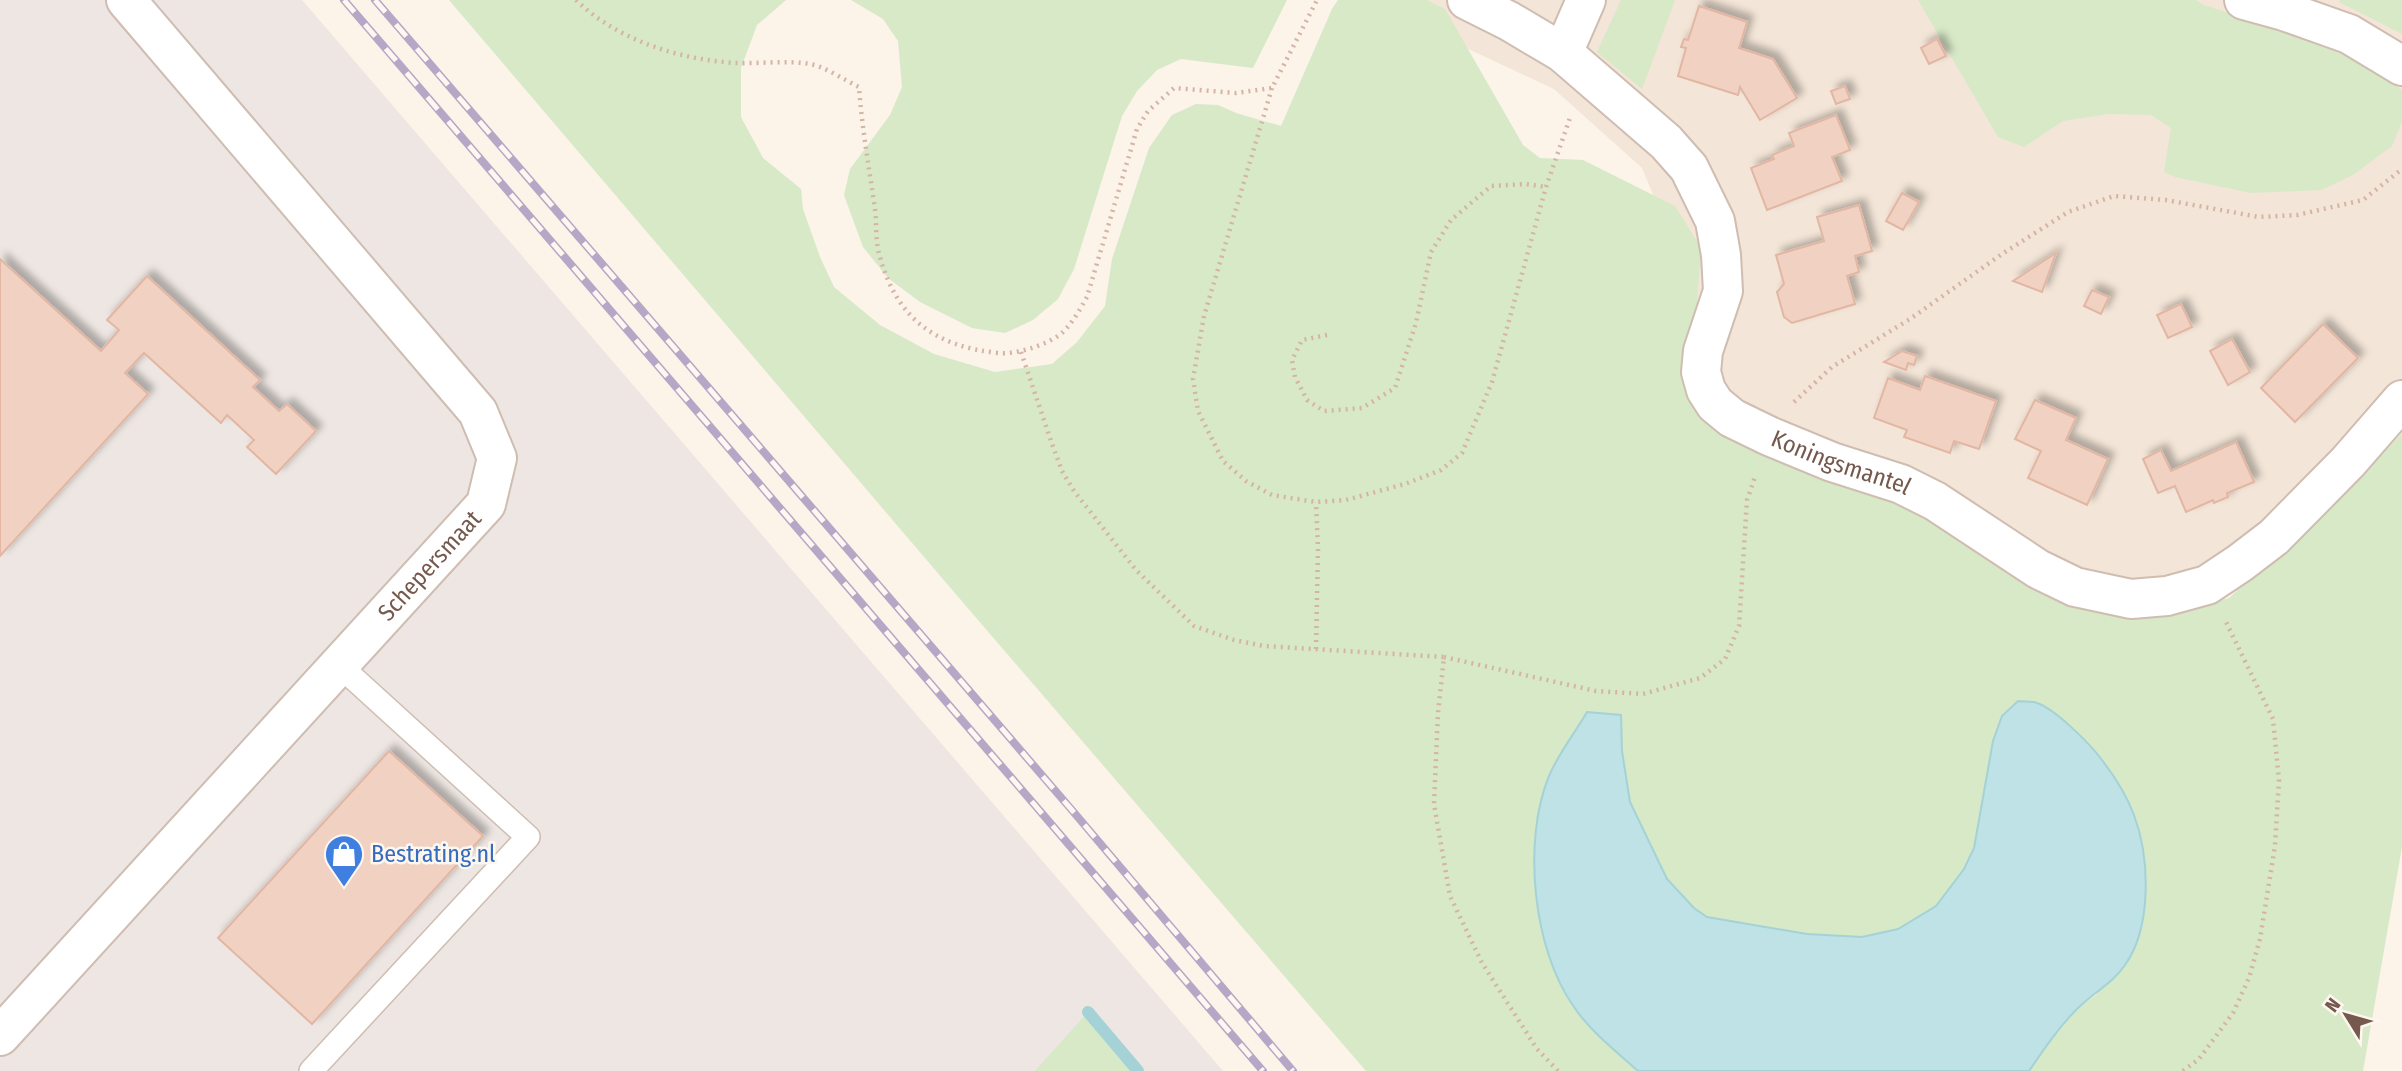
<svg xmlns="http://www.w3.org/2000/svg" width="2402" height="1071" viewBox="0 0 2402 1071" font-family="'Fira Sans Condensed',sans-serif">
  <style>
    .residential { fill: #f3e5d7 }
    .industrial { fill: #ede6e2 }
    .green { fill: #d7e9c7 }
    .water { fill: #bee2e5; stroke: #a4d2d6; stroke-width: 2 }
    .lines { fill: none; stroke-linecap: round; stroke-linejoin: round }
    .stream { stroke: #a4d2d6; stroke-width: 12 }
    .building { fill: #f0d1c2; stroke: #e2b6a3; stroke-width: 2; filter: url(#shadow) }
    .lane-casing { stroke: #cfbdb1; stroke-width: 26 }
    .street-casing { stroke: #cfbdb1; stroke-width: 42 }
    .path { stroke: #d5b4a4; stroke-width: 4.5; stroke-dasharray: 2 5; stroke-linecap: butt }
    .lane { stroke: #fff; stroke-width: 23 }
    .street { stroke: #fff; stroke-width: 38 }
    .rail-casing { stroke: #b5a7c6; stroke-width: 8 }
    .rail { stroke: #fef7ef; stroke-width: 5; stroke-dasharray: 16; stroke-linecap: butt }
    .labels { text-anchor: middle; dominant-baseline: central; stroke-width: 5; stroke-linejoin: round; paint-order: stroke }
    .street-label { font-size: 24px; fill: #75594d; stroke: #fef7ef }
    .shop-label { font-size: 24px; fill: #366cbe; stroke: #fef7ef; text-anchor: start }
  </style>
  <defs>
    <filter id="shadow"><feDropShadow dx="6" dy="-6" stdDeviation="3.5" flood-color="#0004"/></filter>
  </defs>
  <rect width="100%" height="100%" fill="#fcf3e9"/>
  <path class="residential" d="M1367,0H2402V423L2150,613L1719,446L1681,261L1642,168L1554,89L1372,4Z"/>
  <path class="industrial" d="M0,0H302L1223,1071H0Z"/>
  <g class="green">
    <path d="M449,0H786L757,25L741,68V117L763,158L801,189L803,209L820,257L834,287L880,325L934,354L995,372L1052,364L1077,342L1105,306L1112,259L1149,148L1172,115L1196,104L1218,105L1236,113L1281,126L1332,9L1338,0H1427L1445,9L1523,145L1540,158L1583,160L1675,206L1701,248L1690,399L1892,498L2108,613L2148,618L2229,598L2341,497L2402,433V847L2363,1071H2029L2048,1044L2080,1006L2096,995L2143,925L2145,866L2134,816L2060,718L2035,702L1964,869L1936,906L1898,929L1862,937L1807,934L1707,917L1694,908L1667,879L1630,802L1622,751L1621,715L1587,712L1618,1053L1638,1071H1366L954,592Z"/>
    <path d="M851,0H1287L1253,68L1181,59L1157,70L1137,91L1122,116L1074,269L1058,299L1033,320L1005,333L972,328L920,302L888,278L863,247L844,195L850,169L890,115L902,87L898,41L883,19Z"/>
    <path d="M1621,0H1675L1642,89L1597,52Z"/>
    <path d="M1918,0H2196L2204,5L2325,45L2361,60L2402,90V121L2392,146L2353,175L2321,190L2251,193L2175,177L2164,172L2171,128L2151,115L2108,114L2063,121L2024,147L1998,137Z"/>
    <path d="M2340,0H2402V34L2339,2Z"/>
    <path d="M1088,1012L1138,1071H1035Z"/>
  </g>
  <path class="water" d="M2018,701C2023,702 2029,701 2034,702C2054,707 2090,744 2102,760C2115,777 2127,796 2134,815C2150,858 2152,927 2125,965C2113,983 2093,993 2078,1008C2059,1027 2044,1049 2029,1071H1638C1617,1052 1589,1030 1574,1007C1533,950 1522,841 1549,776C1558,754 1575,733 1587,712L1621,715L1622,751L1630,802L1667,879L1694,908L1707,917L1807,934L1862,937L1898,929L1936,906L1964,869L1974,848L1993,741L2002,716Z"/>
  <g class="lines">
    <path class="stream" d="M1088,1012L1138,1071"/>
  </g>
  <g class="building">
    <path d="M1699,6L1747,22L1739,48L1773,59L1797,98L1760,120L1740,87L1738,95L1678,76L1686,48L1681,47L1684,39L1688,40Z"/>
    <path d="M1937,39L1946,56L1929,64L1921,48Z"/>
    <path d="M1845,86L1850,99L1836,104L1831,91Z"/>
    <path d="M1836,115L1850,150L1832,157L1842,181L1767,210L1751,168L1774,159L1772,155L1794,146L1789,133Z"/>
    <path d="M1902,193L1919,202L1903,230L1886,221Z"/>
    <path d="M1859,205L1872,251L1855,256L1859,272L1847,276L1855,304L1792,323L1784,317L1777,292L1784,284L1776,255L1824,241L1817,217Z"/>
    <path d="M2056,253L2042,292L2013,281Z"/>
    <path d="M0,259L101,351L119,330L107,320L147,276L260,380L253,387L279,411L287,404L316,431L276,474L247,447L254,440L227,415L221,423L144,353L125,373L148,394L0,556Z"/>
    <path d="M2092,290L2109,297L2101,314L2084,306Z"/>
    <path d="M2181,304L2192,327L2168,338L2157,315Z"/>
    <path d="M2323,324L2358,358L2295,422L2261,388Z"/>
    <path d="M2232,339L2250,372L2228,385L2210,351Z"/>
    <path d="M1902,351L1917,356L1914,365L1908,363L1906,370L1884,362Z"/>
    <path d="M1925,376L1996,401L1979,449L1954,441L1950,453L1904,437L1907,430L1874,418L1888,378L1920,390Z"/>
    <path d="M2035,400L2076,418L2066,440L2108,459L2087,505L2028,478L2041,451L2015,439Z"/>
    <path d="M2236,442L2254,482L2227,493L2228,497L2214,503L2213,500L2186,512L2175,486L2158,493L2143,459L2161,450L2171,471Z"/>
    <path d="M389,751L483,836L312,1024L218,938Z"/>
  </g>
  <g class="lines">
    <g class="lane-casing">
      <path id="lane" d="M311,1071L528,837L339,665"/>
    </g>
    <g class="street-casing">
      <g id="street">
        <path id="s1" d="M1467,0L1509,21L1563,53L1666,142L1689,168L1715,221L1721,255L1723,291L1703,351L1701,372L1706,390L1715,404L1732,418L1769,436L1832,462L1901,484L1935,501L2038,569L2075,587L2131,599L2167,596L2207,585L2240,563L2274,537L2348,462L2402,400"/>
        <path d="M2244,0L2284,11L2349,34L2402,66"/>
        <path d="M1563,53L1586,0"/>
        <path id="s2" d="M0,1036L486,504L497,458L478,412L126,0"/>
      </g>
    </g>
    <g class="path">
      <path d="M576,0C617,40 678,59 734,63C759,64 786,60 810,64C826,67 844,80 859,87C862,128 869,168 875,209C877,225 875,242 880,257C897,319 936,347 999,353C1016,355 1050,344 1063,332C1074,321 1080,309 1087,297L1137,129L1148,111L1174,88L1236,93L1272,88L1317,0"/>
      <path d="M1272,88L1204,316L1193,379L1198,411L1223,461L1246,481L1272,495L1316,502L1346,500L1405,484L1441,470L1462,453L1492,382L1546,187L1571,115"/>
      <path d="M1327,335L1302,340L1292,360L1295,377L1307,400L1324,411L1362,408L1395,388L1416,323L1431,252L1451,220L1491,186L1526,184L1546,187"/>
      <path d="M1021,352L1051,441L1062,471L1074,491L1136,570L1194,626L1234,640L1264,646L1444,657L1438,713L1434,804L1450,896L1482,963L1537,1049L1558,1071"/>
      <path d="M1794,402L1832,367L1910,319L2002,254L2068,212L2114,196L2166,200L2259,217L2297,215L2363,200L2402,169"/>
      <path d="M1316,649L1318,549L1316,502"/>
      <path d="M1444,657L1596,691L1643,694L1700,678L1725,659L1739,626L1747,500L1756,474"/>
      <path d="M2183,1071L2199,1059L2233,1013L2249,978L2260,939L2275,846L2279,780L2273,719L2226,622"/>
    </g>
    <use href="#lane" class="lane"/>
    <use href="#street" class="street"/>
    <g class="rail-casing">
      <g id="rail">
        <path d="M344,0L1263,1071"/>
        <path d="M375,0L1071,809L1293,1071"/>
      </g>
    </g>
    <use href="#rail" class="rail"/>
  </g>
  <defs>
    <g id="shop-pin" transform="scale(2.0125)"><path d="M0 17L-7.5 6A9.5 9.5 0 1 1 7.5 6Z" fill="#3f7fe0" stroke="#fef7ef"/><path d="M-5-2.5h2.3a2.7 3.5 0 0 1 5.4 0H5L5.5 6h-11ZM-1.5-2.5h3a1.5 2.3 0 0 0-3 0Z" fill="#fff"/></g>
  </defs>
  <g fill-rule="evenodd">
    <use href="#shop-pin" x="344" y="854"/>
  </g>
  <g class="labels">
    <g class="street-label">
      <text stroke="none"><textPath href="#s1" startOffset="670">Koningsmantel</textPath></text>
      <text stroke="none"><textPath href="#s2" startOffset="637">Schepersmaat</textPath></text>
    </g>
    <g class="shop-label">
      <text x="371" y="854">Bestrating.nl</text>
    </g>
  </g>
  <g transform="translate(2346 1015) rotate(307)" stroke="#fef7ef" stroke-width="5" paint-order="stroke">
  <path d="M0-5L12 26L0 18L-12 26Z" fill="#75594d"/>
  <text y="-10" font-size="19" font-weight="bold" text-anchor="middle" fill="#75594d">N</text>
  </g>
</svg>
